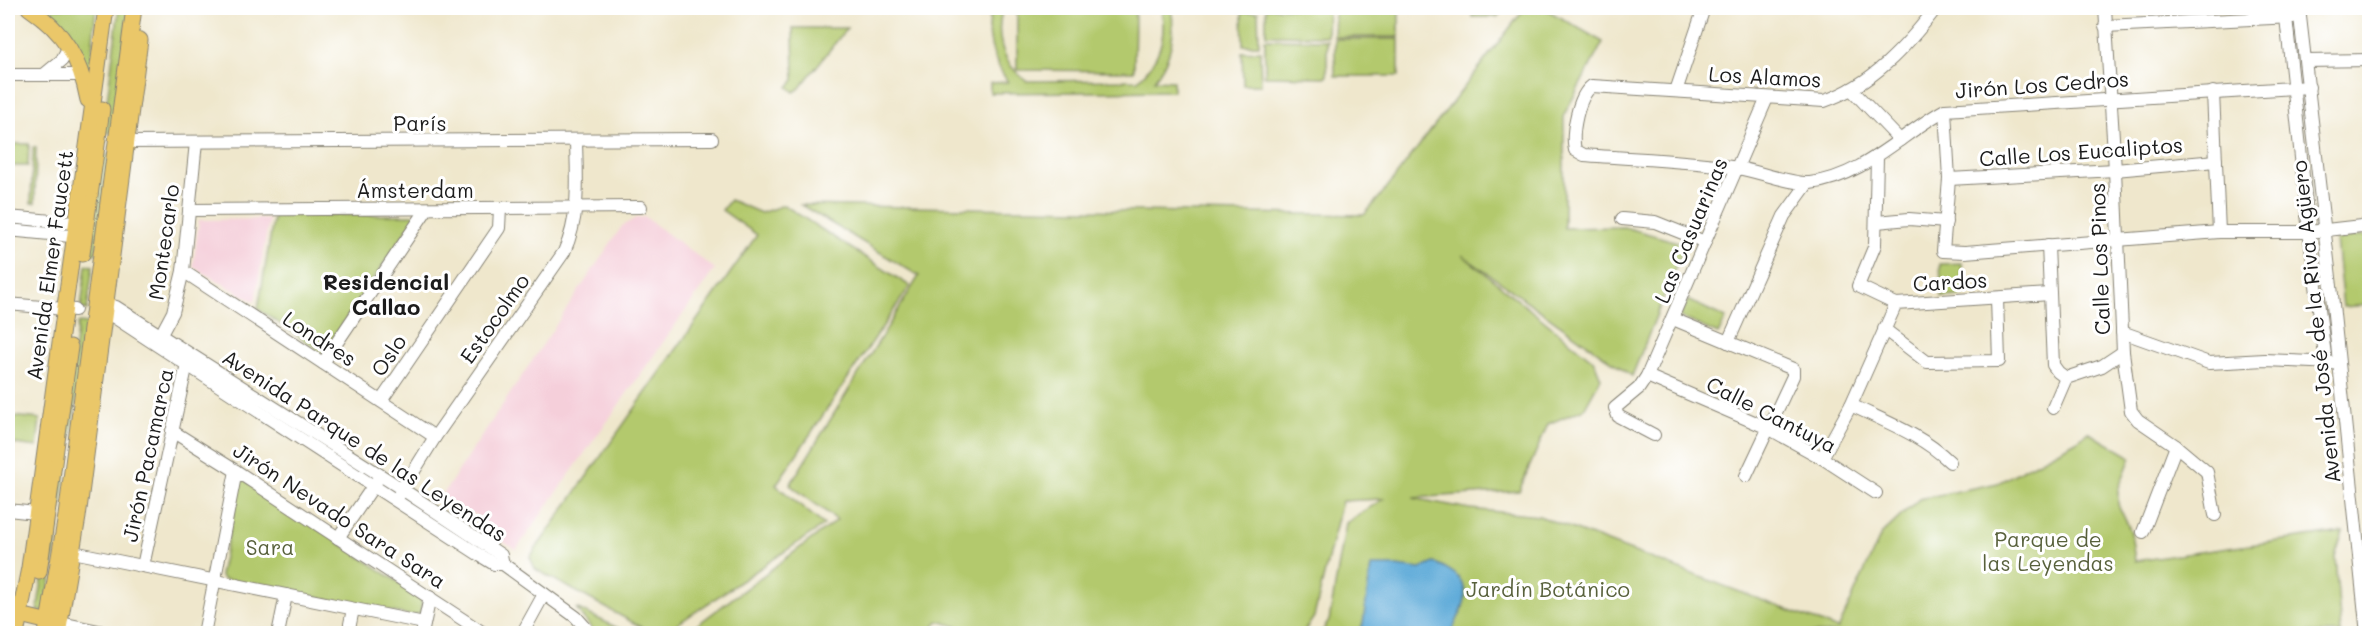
<svg xmlns="http://www.w3.org/2000/svg" width="2377" height="641" viewBox="0 0 2377 641" font-family="Mali,sans-serif">
  <style>
    .built { fill: #f5cfda }
    .green { fill: #b3c96d; stroke: #687244; stroke-width: 1.5 }
    .water { fill: #61acd9; stroke: #3e647a; stroke-width: 1.5 }
    .lines { fill: none; stroke-linecap: round; stroke-linejoin: round }
    .minor-casing { stroke: #868274; stroke-width: 14 }
    .major-casing { stroke: #868274; stroke-width: 17 }
    .minor { stroke: #fff; stroke-width: 12 }
    .major { stroke: #eac769; stroke-width: 15 }
    .labels { text-anchor: middle; dominant-baseline: central; stroke-width: 6; stroke-linejoin: round; paint-order: stroke }
    .street-label { font-size: 21px; fill: #1c1c1c; stroke: #fff }
    .park-label { font-size: 21px; fill: #58613c; stroke: #fff }
    .neighbourhood-label { font-size: 22px; font-weight: bold; fill: #1c1c1c; stroke: #fff }
  </style>
  <rect width="100%" height="100%" fill="#fff"/>
  <filter id="ink" filterUnits="userSpaceOnUse"><feTurbulence type="fractalNoise" baseFrequency=".0167" numOctaves="2"/><feDisplacementMap in="SourceGraphic" scale="12" xChannelSelector="R" yChannelSelector="G"/><feConvolveMatrix kernelMatrix="1 2 1 2 8 2 1 2 1" color-interpolation-filters="sRGB"/></filter>
  <filter id="wash" filterUnits="userSpaceOnUse"><feTurbulence type="fractalNoise" baseFrequency=".008" numOctaves="4" result="noise"/><feDisplacementMap in="SourceGraphic" scale="24" xChannelSelector="R" yChannelSelector="G"/><feGaussianBlur stdDeviation="1.35" result="paint"/><feColorMatrix in="noise" values="0 0 0 0 0 0 0 0 0 0 0 0 0 0 0 0 0 1.4 0 .05"/><feComposite in="paint" operator="in"/></filter>
  <g filter="url(#wash)">
    <rect width="100%" height="100%" fill="#efe7cc"/>
    <g class="built">
      <path d="M645,217L715,269L516,550L483,529L481,518L472,513L459,516L437,503L622,226L636,218Z"/>
      <path d="M269,219L255,302L193,267L199,220Z"/>
    </g>
    <g class="green">
      <path d="M43,8H96L89,83C79,49 72,31 43,8Z"/>
      <path d="M119,8H129L112,133L103,132Z"/>
      <path d="M992,8H1003C994,36 1003,64 1026,81L1138,80C1159,61 1167,36 1161,8H1171C1176,34 1171,59 1154,80L1173,81V91L990,93V83L1008,82C993,61 984,34 992,8Z"/>
      <path d="M1017,8H1135L1134,71L1017,70Z"/>
      <path d="M1266,8H1328L1327,36L1266,35Z"/>
      <path d="M1335,8H1399V37H1334Z"/>
      <path d="M1525,8H1544L1603,42L1564,115V228L1624,227L1685,244L1632,376L1462,255L1594,361L1601,378L1584,409L1548,424L1519,491L1413,498L1470,509L1539,516L1838,629L1881,535L1919,499L1998,483L2078,440L2088,432L2131,457L2118,490V504L2131,532L2135,561L2343,532L2335,556L2341,633H1321L1329,621L1346,523L1383,499L1342,501L1314,617L1303,633L985,634L938,621L930,633L685,634L837,520L790,485L919,276L801,205L1364,215L1382,194Z"/>
      <path d="M1487,10V12H1502L1497,17H1472V11Z"/>
      <path d="M1242,12H1258L1259,45H1243Z"/>
      <path d="M793,28H847L799,89L794,92L788,87L794,80Z"/>
      <path d="M1265,39L1327,40V77L1265,76Z"/>
      <rect x="1335" y="39" width="64" height="37"/>
      <path d="M1260,51L1261,85H1243L1242,52Z"/>
      <path d="M8,144H29L28,166H8Z"/>
      <path d="M33,147H36L35,203H31Z"/>
      <path d="M101,154L109,155L96,254L88,253Z"/>
      <path d="M730,200L761,213L784,205L910,286L776,485L824,525L664,633H652L535,569L530,557L757,235L722,210Z"/>
      <path d="M274,215H417L323,353L258,309Z"/>
      <path d="M2369,235V305L2343,307L2336,240Z"/>
      <path d="M1962,263L1963,296L1942,297L1940,264Z"/>
      <path d="M86,265L93,266L87,310L81,309Z"/>
      <path d="M1688,300L1726,318L1718,334L1680,317Z"/>
      <path d="M78,323L87,324L46,612L37,611L48,545Z"/>
      <path d="M11,416L40,419L37,447L8,443Z"/>
      <path d="M241,477L422,598L421,613L413,616L223,579L220,575Z"/>
      <path d="M576,608L628,633H595Z"/>
    </g>
    <path class="water" d="M1434,563C1442,565 1448,569 1455,574C1476,593 1460,612 1451,633H1357L1363,624L1371,566H1397L1420,569Z"/>
  </g>
  <g filter="url(#ink)">
    <g class="lines">
      <g class="minor-casing">
        <g id="minor">
          <path d="M1936,8C1906,47 1872,85 1824,101L1592,86C1578,96 1571,134 1575,150L1584,155C1633,159 1690,160 1738,168C1756,171 1795,185 1810,183C1863,177 1901,134 1945,110L2309,87"/>
          <path d="M2105,8L2115,170L2123,352L2131,411L2138,420L2176,446L2207,472L2215,515"/>
          <path d="M2285,8L2308,223L2326,363"/>
          <path d="M2299,8L2332,295L2367,634"/>
          <path d="M2105,26L2293,17"/>
          <path d="M2306,61L2370,60"/>
          <path d="M45,74L62,60L69,46"/>
          <path d="M8,75H82"/>
          <path d="M1851,89L1900,140"/>
          <path d="M1676,91L1704,8"/>
          <path d="M2213,92L2219,232"/>
          <path d="M1945,110L1949,179L1943,251L1965,252L2219,232H2309L2370,225"/>
          <path d="M127,142L712,139"/>
          <path d="M1877,157L1875,245L1858,286L1896,304L2050,294"/>
          <path d="M1949,179L2115,170L2216,161"/>
          <path d="M189,210L641,207"/>
          <path d="M8,217L85,224"/>
          <path d="M1622,219L1655,222L1705,242"/>
          <path d="M1877,222L1909,219L1946,222"/>
          <path d="M8,230L81,237"/>
          <path d="M2048,245L2053,365L2058,372L2066,378"/>
          <path d="M183,271L435,437"/>
          <path d="M99,302L116,307L402,489L501,555L503,564"/>
          <path d="M8,304L75,310"/>
          <path d="M99,312L114,317L155,344L481,556L494,564H503"/>
          <path d="M1673,319L1793,369V376L1746,476"/>
          <path d="M1884,329L1927,362L1999,361L1997,298"/>
          <path d="M2122,332L2209,363L2265,360L2334,363"/>
          <path d="M157,342L173,312L183,271L196,142"/>
          <path d="M1728,342L1784,216L1808,183"/>
          <path d="M323,363L427,209"/>
          <path d="M1647,376L1768,428L1822,458L1876,493"/>
          <path d="M381,401L499,228L500,208"/>
          <path d="M1851,405C1886,422 1922,435 1950,462"/>
          <path d="M2053,408L2066,378L2102,366L2123,352"/>
          <path d="M172,431L236,471L485,634"/>
          <path d="M1654,435L1618,416L1615,408L1639,388L1647,376L1767,98"/>
          <path d="M1822,458L1851,405L1896,304"/>
          <path d="M399,495L435,437L564,252C580,217 577,180 576,142"/>
          <path d="M8,510L45,514"/>
          <path d="M2143,532L2176,446"/>
          <path d="M338,538L376,482"/>
          <path d="M73,552L424,623"/>
          <path d="M503,564L576,617L591,634"/>
          <path d="M143,566L188,359"/>
          <path d="M61,623L113,634"/>
          <path d="M204,634L236,471"/>
          <path d="M278,634L286,595"/>
          <path d="M348,634L353,609"/>
          <path d="M422,634L430,597"/>
          <path d="M522,634L544,594"/>
        </g>
      </g>
      <g class="major-casing">
        <g id="major">
          <path d="M29,8C65,32 80,59 88,100"/>
          <path d="M82,254L102,109"/>
          <path d="M39,572L70,347"/>
          <path d="M20,615L49,622"/>
          <path d="M16,634L29,568L106,8"/>
          <path d="M46,634L66,516L134,8"/>
          <path d="M58,634L78,517L140,40"/>
        </g>
      </g>
      <use href="#minor" class="minor"/>
      <use href="#major" class="major"/>
    </g>
  </g>
  <g class="labels">
    <g class="street-label">
      <text transform="translate(1765 76) rotate(3)">Los Alamos</text>
      <text transform="translate(2042 84) rotate(-4)">Jirón Los Cedros</text>
      <text x="420" y="122">París</text>
      <text transform="translate(2081 151) rotate(-4)">Calle Los Eucaliptos</text>
      <text x="415" y="189">Ámsterdam</text>
      <text transform="translate(1690 230) rotate(-67)">Las Casuarinas</text>
      <text transform="translate(163 242) rotate(-82)">Montecarlo</text>
      <text transform="translate(2099 259) rotate(-92)">Calle Los Pinos</text>
      <text transform="translate(49 265) rotate(-82)">Avenida Elmer Faucett</text>
      <text transform="translate(1950 281) rotate(-3)">Cardos</text>
      <text transform="translate(494 318) rotate(-55)">Estocolmo</text>
      <text transform="translate(2315 322) rotate(-96)">Avenida José de la Riva Agüero</text>
      <text transform="translate(320 338) rotate(33)">Londres</text>
      <text transform="translate(388 355) rotate(-56)">Oslo</text>
      <text transform="translate(1772 414) rotate(27)">Calle Cantuya</text>
      <text transform="translate(365 445) rotate(33)">Avenida Parque de las Leyendas</text>
      <text transform="translate(147 455) rotate(-78)">Jirón Pacamarca</text>
      <text transform="translate(340 515) rotate(33)">Jirón Nevado Sara Sara</text>
    </g>
    <g class="park-label">
      <text x="2048" y="538">Parque de<tspan x="2048" dy="24">las Leyendas</tspan></text>
      <text x="270" y="546">Sara</text>
      <text x="1548" y="588">Jardín Botánico</text>
    </g>
    <g class="neighbourhood-label">
      <text x="386" y="281">Residencial<tspan x="386" dy="25">Callao</tspan></text>
    </g>
  </g>
  <rect width="2377" height="641" fill="none" stroke="#fff" stroke-width="30"/>
</svg>
